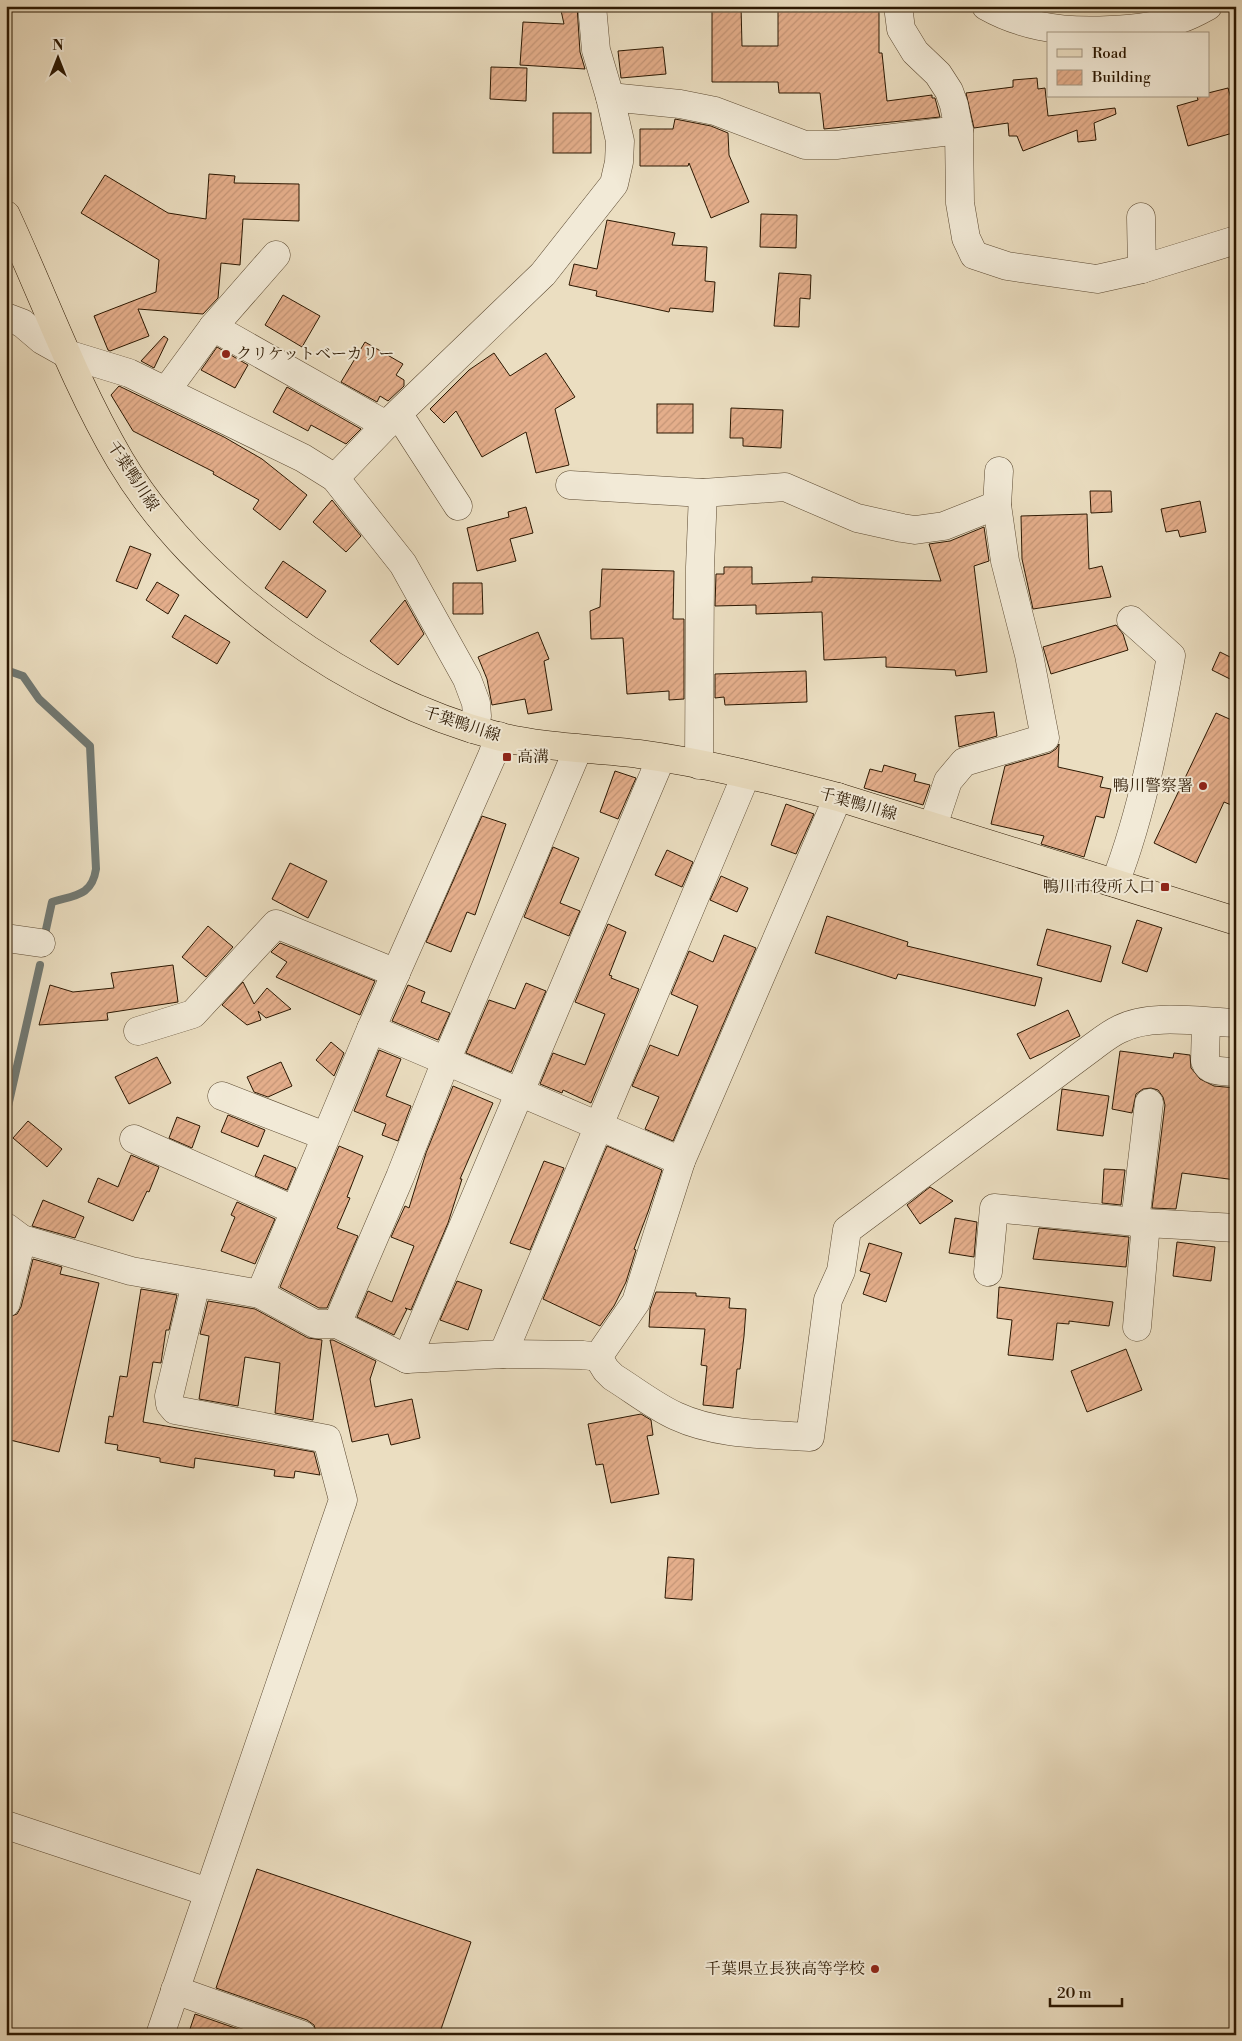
<svg xmlns="http://www.w3.org/2000/svg" width="1242" height="2041" viewBox="0 0 1242 2041" font-family="'Libre Bodoni','Noto Serif JP',serif">
  <style>
    .lines { fill: none; stroke-linecap: round; stroke-linejoin: round }
    .stream { stroke: #717973; stroke-width: 8 }
    .building { fill: url(#building-hatch); stroke: #2c1802 }
    .minor-casing { stroke: #5c4a32; stroke-width: 29 }
    .primary-casing { stroke: #2c1802; stroke-width: 29 }
    .minor { stroke: #f2ead7; stroke-width: 28 }
    .primary { stroke: #ebdec1; stroke-width: 28 }
    .poi-dot { fill: #8f2418; stroke: #f2ead7; stroke-width: 2 }
    .labels { text-anchor: middle; dominant-baseline: central; stroke-width: 4; stroke-linejoin: round; paint-order: stroke }
    .poi-label { font-size: 16px; fill: #2c1802; stroke: #f2ead7; text-anchor: end }
    .street-label { font-size: 16px; fill: #2c1802; stroke: #f2ead7 }
  </style>
  <defs>
    <pattern id="building-hatch" width="6" height="6" patternUnits="userSpaceOnUse" patternTransform="scale(1.25)"><rect width="6" height="6" fill="#e4ae8b"/><path d="M-1 1l2-2M0 6l6-6M5 7l2-2" fill="none" stroke="#c49576"/></pattern>
  </defs>
  <rect width="100%" height="100%" fill="#ebdec1"/>
  <filter id="stains"><feTurbulence type="fractalNoise" baseFrequency=".004" numOctaves="4"/><feColorMatrix values="0 0 0 0 .2 0 0 0 0 .09 0 0 0 0 .02 0 0 0 .5 -.17"/></filter>
  <radialGradient id="worn" r=".72"><stop offset=".6" stop-color="#630" stop-opacity="0"/><stop offset="1" stop-color="#630" stop-opacity=".3"/></radialGradient>
  <g class="lines">
    <g class="stream">
      <path d="M6,670L23,676L39,699L90,746L96,869C92,896 75,895 52,902L45,934"/>
      <path d="M6,1115L40,965"/>
    </g>
  </g>
  <g class="building">
    <path d="M560,6H577L580,52L585,69L520,65L523,22L564,24Z"/>
    <path d="M712,6H741L742,46H778V6H879V53H882L887,101L932,95V98H935L940,117L824,129L820,93H779L778,82H712Z"/>
    <path d="M663,47L666,74L621,78L618,51Z"/>
    <path d="M491,67L527,68L526,101L490,99Z"/>
    <path d="M1037,78L1038,89L1045,88L1048,116L1115,108L1116,114L1094,123L1096,140L1078,142L1077,130L1023,151L1017,136H1009L1008,123L974,128L966,93L1013,87V80Z"/>
    <path d="M1228,88L1236,115V132L1188,146L1177,106L1198,100L1197,96H1208V93Z"/>
    <rect x="553" y="113" width="38" height="40"/>
    <path d="M675,119L711,126L728,133L729,155L749,202L711,218L689,163L688,166H640V129H673Z"/>
    <path d="M209,174L235,176L234,183L299,184V221L243,219L240,265L221,263L218,298L203,314L138,309L149,336L110,351L108,350L94,316L156,292L159,260L81,213L105,175L168,213L206,219Z"/>
    <path d="M761,214L797,215L796,248L760,247Z"/>
    <path d="M607,220L675,233L672,245L707,247L705,281L715,282L713,312L670,308L669,312L596,296L597,291L569,285L574,264L597,269Z"/>
    <path d="M779,273L811,275L810,299L800,298L799,327L774,326Z"/>
    <path d="M283,295L320,316L302,347L265,325Z"/>
    <path d="M164,336L168,339L154,368L141,361Z"/>
    <path d="M365,342L403,364L396,375L404,380V386L388,401L380,396L377,402L341,382Z"/>
    <path d="M217,347L248,365L235,388L201,370Z"/>
    <path d="M494,353L510,376L546,353L575,397L555,409L569,465L536,473L526,432L482,457L456,411L444,423L430,409L469,370Z"/>
    <path d="M119,386L224,437L262,459L307,495L280,530L253,509L259,500L213,474L214,472L133,431L111,395Z"/>
    <path d="M287,387L361,429L346,444L311,425L308,431L273,412Z"/>
    <rect x="657" y="404" width="36" height="29"/>
    <path d="M731,408L783,410L781,448L743,446V438H730Z"/>
    <path d="M1090,491H1111L1112,512L1091,513Z"/>
    <path d="M332,500L361,536L346,552L313,522Z"/>
    <path d="M1200,501L1206,532L1180,537L1178,530L1166,532L1161,509Z"/>
    <path d="M526,507L533,533L510,539L516,561L477,571L467,528L509,517L508,512Z"/>
    <path d="M1087,514L1089,569L1102,566L1111,597L1033,609L1022,559L1021,516Z"/>
    <path d="M984,527L989,561L974,566L987,672L956,676L955,670L886,667V657L824,660L822,612L756,614V605L715,606L716,574H724V567H752V584L812,582V577L941,581L929,544L950,541Z"/>
    <path d="M130,546L151,554L137,589L116,581Z"/>
    <path d="M283,561L326,591L307,618L265,588Z"/>
    <path d="M602,569L674,571L673,619H684V699L669,700V691L627,694L623,638L591,639L590,611L600,607Z"/>
    <path d="M157,582L179,595L168,614L146,600Z"/>
    <path d="M453,583H482L483,614H453Z"/>
    <path d="M405,600L424,634L398,665L370,641Z"/>
    <path d="M185,615L230,642L217,664L172,637Z"/>
    <path d="M1116,625L1123,634L1128,650L1051,674L1043,647Z"/>
    <path d="M538,632L549,659L544,661L552,710L528,714L525,699L492,705L487,679L478,657Z"/>
    <path d="M1220,652L1236,660V682L1212,670Z"/>
    <path d="M806,671L807,702L725,705L724,697L715,698V674Z"/>
    <path d="M994,712L997,736L959,747L955,716Z"/>
    <path d="M1216,713L1236,722V807L1224,802L1196,863L1154,843Z"/>
    <path d="M1059,744L1058,767L1103,777L1100,787L1111,789L1104,818L1096,816L1084,857L1041,844L1044,836L991,824L1005,766L1050,753L1056,749Z"/>
    <path d="M884,765L916,774L914,781L930,785L923,805L864,788L870,769L882,772Z"/>
    <path d="M615,771L636,778L618,819L600,812Z"/>
    <path d="M786,804L814,814L796,854L771,845Z"/>
    <path d="M482,816L506,824L475,915L467,912L451,952L426,942Z"/>
    <path d="M553,847L579,858L560,903L580,911L569,936L524,917Z"/>
    <path d="M667,850L693,862L682,887L655,875Z"/>
    <path d="M290,863L327,881L308,918L272,899Z"/>
    <path d="M721,876L748,888L737,912L710,900Z"/>
    <path d="M827,916L908,942L907,946L1042,978L1035,1006L898,974L896,979L815,953Z"/>
    <path d="M1137,920L1162,928L1147,972L1122,963Z"/>
    <path d="M608,924L626,932L609,975L612,976L611,978L639,989L591,1103L563,1090L562,1093L540,1084L553,1053L585,1065L605,1014L575,1002Z"/>
    <path d="M208,926L233,947L206,977L182,957Z"/>
    <path d="M1047,929L1111,946L1101,982L1037,965Z"/>
    <path d="M724,935L756,948L673,1141L645,1129L659,1097L632,1086L650,1045L678,1056L698,1006L671,994L689,951L713,962Z"/>
    <path d="M280,943L375,981L360,1015L276,977L287,962L271,952Z"/>
    <path d="M173,965L178,1002L107,1013L108,1020L39,1025L50,985L73,992L114,988L111,973Z"/>
    <path d="M243,982L254,1004L267,988L291,1009L266,1018L258,1011L261,1020L247,1025L222,1005Z"/>
    <path d="M526,983L546,991L511,1072L466,1053L489,1000L515,1009Z"/>
    <path d="M408,985L425,992L421,1002L450,1013L438,1040L392,1021Z"/>
    <path d="M1068,1010L1080,1036L1030,1059L1017,1034Z"/>
    <path d="M331,1042L344,1053L334,1076L316,1060Z"/>
    <path d="M379,1050L401,1059L386,1096L411,1106L398,1141L382,1135L386,1124L354,1111Z"/>
    <path d="M1120,1051L1173,1058L1174,1053L1190,1055L1191,1068L1200,1079L1214,1086L1236,1088V1180L1182,1173L1176,1209L1152,1208L1165,1105L1163,1097L1158,1090L1151,1088L1143,1089L1136,1094L1132,1113L1112,1109Z"/>
    <path d="M157,1057L171,1083L129,1104L115,1077Z"/>
    <path d="M281,1062L292,1086L268,1097L254,1092L247,1077Z"/>
    <path d="M453,1086L493,1103L460,1179H462L448,1223L411,1310L405,1308L407,1309L394,1335L357,1317L368,1291L392,1302L414,1246L391,1237L405,1206L409,1208L426,1153Z"/>
    <path d="M1062,1089L1109,1096L1103,1136L1057,1130Z"/>
    <path d="M228,1115L265,1130L258,1147L221,1132Z"/>
    <path d="M177,1117L200,1126L192,1148L169,1138Z"/>
    <path d="M28,1121L62,1149L47,1167L13,1138Z"/>
    <path d="M339,1146L363,1156L347,1197L350,1198L337,1228L358,1236L327,1308H319L280,1287Z"/>
    <path d="M607,1146L662,1170L648,1212L634,1249L636,1250L626,1282L614,1306L600,1326L543,1299Z"/>
    <path d="M131,1155L159,1167L149,1192L147,1191L133,1221L88,1202L98,1178L118,1187Z"/>
    <path d="M264,1155L296,1168L287,1190L255,1176Z"/>
    <path d="M544,1161L564,1168L530,1250L510,1243Z"/>
    <path d="M1104,1169L1125,1170L1121,1205L1102,1203Z"/>
    <path d="M930,1187L953,1201L920,1224L907,1205Z"/>
    <path d="M43,1200L84,1217L75,1238L32,1226Z"/>
    <path d="M237,1202L275,1219L255,1264L221,1251L235,1217L231,1215Z"/>
    <path d="M955,1218L977,1222L974,1257L949,1253Z"/>
    <path d="M1039,1228L1129,1237L1126,1267L1033,1259Z"/>
    <path d="M1177,1242L1215,1247L1211,1281L1173,1276Z"/>
    <path d="M869,1243L902,1253L886,1302L863,1294L870,1274L860,1271Z"/>
    <path d="M33,1259L62,1267L60,1274L99,1283L59,1452L6,1439V1318L17,1314L21,1307Z"/>
    <path d="M457,1281L482,1290L468,1330L440,1320Z"/>
    <path d="M999,1287L1113,1302L1109,1326L1069,1321V1324L1057,1323L1053,1360L1008,1355L1012,1320L997,1318Z"/>
    <path d="M141,1289L177,1295L169,1330H166L161,1363L153,1362L143,1422L314,1452L320,1475L295,1471L294,1478L274,1476L275,1470L195,1458L194,1468L160,1462V1458L117,1450L118,1445L105,1443L109,1416L113,1417L120,1376L127,1377Z"/>
    <path d="M656,1292L696,1293V1296L730,1298L729,1308L746,1309L744,1336L740,1369H737L733,1408L703,1405L707,1366L701,1365L705,1329L649,1327L650,1309Z"/>
    <path d="M208,1301L255,1309L308,1338L322,1340L313,1420L275,1413L280,1363L245,1357L238,1406L199,1399L209,1336L200,1334Z"/>
    <path d="M330,1340H333L376,1361L370,1379L375,1407L412,1399L420,1438L391,1445L388,1434L352,1442Z"/>
    <path d="M1126,1349L1142,1390L1087,1412L1071,1371Z"/>
    <path d="M641,1414L651,1420L653,1435L647,1436L659,1494L611,1503L603,1464L596,1465L588,1424Z"/>
    <path d="M668,1557L694,1559L692,1600L665,1598Z"/>
    <path d="M257,1869L471,1942L439,2035H317L314,2025L307,2020L216,1988Z"/>
    <path d="M195,2014L255,2035H188Z"/>
  </g>
  <g class="lines">
    <g class="minor-casing">
      <g id="minor">
        <path d="M898,6L901,29L915,52L938,74L949,91L954,105L959,130L960,203L966,238L974,255L1007,266L1097,279L1142,269L1236,240"/>
        <path d="M986,6C1002,15 1021,22 1040,26C1077,34 1144,31 1180,19C1190,16 1199,11 1208,6"/>
        <path d="M610,97L680,104L715,111L805,145H836L959,130"/>
        <path d="M1141,217L1142,269"/>
        <path d="M6,317L22,323L42,340L67,354L129,373L303,458L335,478L403,564L467,679L476,703L477,716L473,729"/>
        <path d="M213,327L386,425"/>
        <path d="M166,391L213,327L276,255"/>
        <path d="M399,415L458,506"/>
        <path d="M335,478L386,425L543,274L614,184L619,162L620,141L610,97L596,50L592,6"/>
        <path d="M570,485L703,493L785,487L857,518L902,528L915,530L944,526L997,505"/>
        <path d="M699,765L700,567L703,493"/>
        <path d="M933,826L948,781L964,762L1045,738L1029,655L1005,561L997,505L999,471"/>
        <path d="M1115,883C1143,810 1157,733 1171,656L1131,620"/>
        <path d="M6,938L41,943"/>
        <path d="M1206,1022L1205,1061C1209,1073 1225,1071 1236,1072"/>
        <path d="M371,1029L681,1161"/>
        <path d="M138,1031L193,1014L276,924L396,973"/>
        <path d="M222,1096L325,1136"/>
        <path d="M134,1139L294,1210"/>
        <path d="M1135,1222L1149,1103"/>
        <path d="M6,1227L22,1239L131,1271L260,1294L315,1324H337L407,1359L503,1354L583,1355L598,1357"/>
        <path d="M988,1272L994,1208L1146,1223L1236,1228"/>
        <path d="M260,1294L371,1029L492,756L499,736"/>
        <path d="M6,1303L22,1239"/>
        <path d="M337,1324L400,1177L446,1061L578,749"/>
        <path d="M1137,1327L1146,1223"/>
        <path d="M503,1354L746,775"/>
        <path d="M598,1357L606,1370L613,1377C634,1390 654,1406 676,1416C717,1435 765,1434 810,1437L828,1300L841,1271L847,1230L1094,1046C1102,1040 1111,1033 1120,1029C1151,1013 1202,1022 1236,1023"/>
        <path d="M598,1357L636,1302L681,1161L838,797"/>
        <path d="M407,1359L661,758"/>
        <path d="M6,1825L208,1892"/>
        <path d="M175,1990L302,2035"/>
        <path d="M160,2035L343,1500L327,1439L175,1410L170,1404L169,1396L196,1283"/>
      </g>
    </g>
    <g class="primary-casing">
      <path id="primary" d="M6,215C44,297 74,382 120,460C196,588 353,699 497,736C544,748 591,748 639,754C706,763 772,780 838,797L1236,921"/>
    </g>
    <use href="#minor" class="minor"/>
    <use href="#primary" class="primary"/>
  </g>
  <g class="poi-dot">
    <circle cx="226" cy="354" r="5"/>
    <rect x="502" y="752" width="10" height="10" rx="2.5"/>
    <circle cx="1203" cy="786" r="5"/>
    <rect x="1160" y="882" width="10" height="10" rx="2.5"/>
    <circle cx="875" cy="1969" r="5"/>
  </g>
  <g class="labels">
    <g class="poi-label">
      <text x="236" y="354" text-anchor="start">クリケットベーカリー</text>
      <text x="517" y="757" text-anchor="start">高溝</text>
      <text x="1193" y="786">鴨川警察署</text>
      <text x="1155" y="887">鴨川市役所入口</text>
      <text x="865" y="1969">千葉県立長狭高等学校</text>
    </g>
    <g class="street-label">
      <text transform="translate(133 476) rotate(57)">千葉鴨川線</text>
      <text transform="translate(462 724) rotate(18)">千葉鴨川線</text>
      <text transform="translate(858 804) rotate(16)">千葉鴨川線</text>
    </g>
  </g>
  <rect width="1242" height="2041" fill="none" stroke="#ebdec1" stroke-width="25"/>
  <rect x="8" y="8" width="1227" height="2026" fill="none" stroke="#2c1802" stroke-width="2.5"/>
  <rect x="12" y="12" width="1217" height="2016" fill="none" stroke="#2c1802"/>
  <rect x="1047" y="32" width="162" height="65" fill="#f2ead7" stroke="#a39682"/>
  <rect x="1057" y="49" width="25" height="8" fill="#ebdec1" stroke="#a39682"/>
  <text x="1092" y="58" font-size="15" fill="#2c1802">Road</text>
  <rect x="1057" y="70" width="25" height="15" fill="url(#building-hatch)" stroke="#a39682"/>
  <text x="1092" y="82" font-size="15" fill="#2c1802">Building</text>
  <g transform="translate(58 58)" stroke="#f2ead7" stroke-width="4" paint-order="stroke">
  <path d="M0-4L9 19L0 12L-9 19Z" fill="#2c1802"/>
  <text y="-8" font-size="14" font-weight="bold" text-anchor="middle" fill="#2c1802">N</text>
  </g>
  <path d="M1050 1998v8h72v-8" fill="none" stroke="#2c1802" stroke-width="2.5"/>
  <text x="1057" y="1998" font-size="15" fill="#2c1802" stroke="#f2ead7" stroke-width="4" paint-order="stroke">20 m</text>
  <rect width="100%" height="100%" filter="url(#stains)"/>
  <rect width="100%" height="100%" fill="url(#worn)"/>
</svg>
